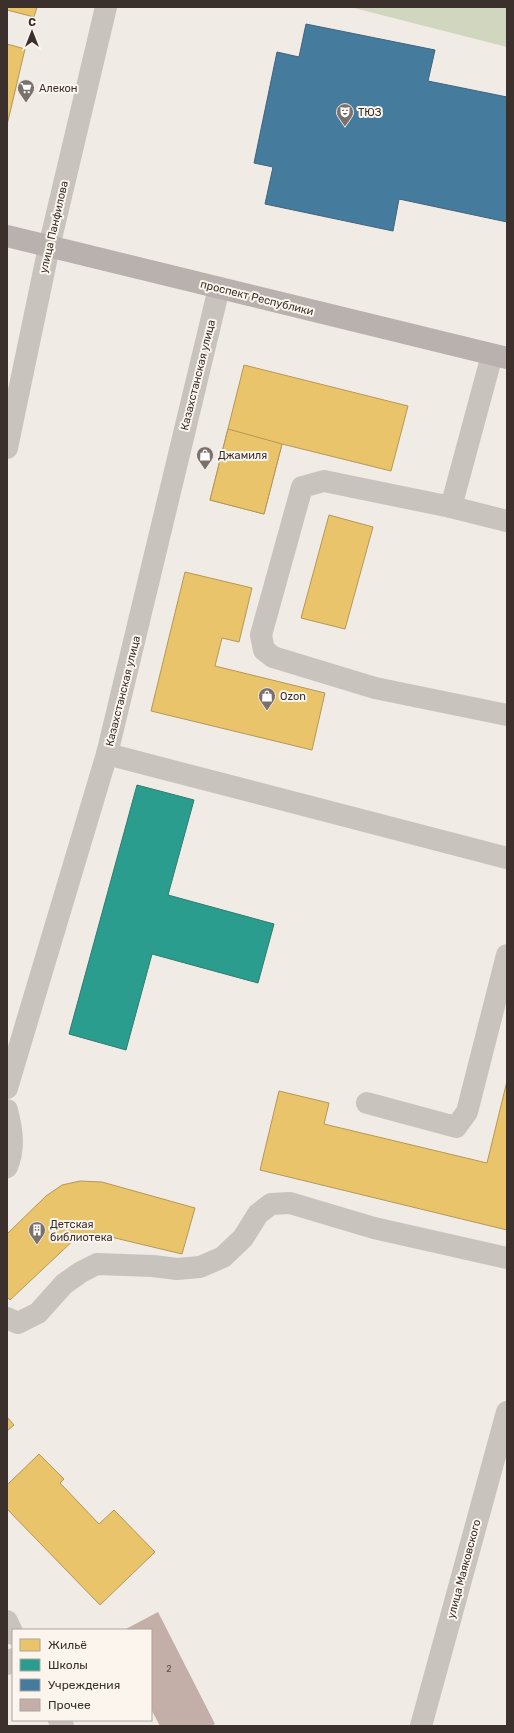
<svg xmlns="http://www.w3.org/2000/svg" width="514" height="1733" viewBox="0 0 514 1733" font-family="Rubik,sans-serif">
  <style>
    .green { fill: #d1d6bf }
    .homes { fill: #e9c46a; stroke: #b59857 }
    .schools { fill: #2a9d8f; stroke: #2f7c71 }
    .public { fill: #457b9d; stroke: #42647b }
    .building { fill: #c3afa7 }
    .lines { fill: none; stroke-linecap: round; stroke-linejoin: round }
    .minor { stroke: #c9c3be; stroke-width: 22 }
    .major { stroke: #b8b1ad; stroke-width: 22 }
    .labels { text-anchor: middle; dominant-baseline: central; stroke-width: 4; stroke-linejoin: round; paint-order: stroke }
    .number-label { font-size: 9px; fill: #5d504a }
    .poi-label { font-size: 11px; fill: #3b302b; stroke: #fbf5ee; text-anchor: start }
    .street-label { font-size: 11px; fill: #3b302b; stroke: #fbf5ee }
  </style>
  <rect width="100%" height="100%" fill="#f0ebe5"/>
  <path class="green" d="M350,7H507V47Z"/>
  <g class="homes">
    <path d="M7,7H37L34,17L7,10Z"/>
    <path d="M7,44L25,49L7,125Z"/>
    <path d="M244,365L408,406L391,471L282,444L264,514L210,500Z"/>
    <path d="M228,429L282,444L264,514L210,500Z"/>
    <path d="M329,515L373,527L345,629L301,618Z"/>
    <path d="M185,572L252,588L239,642L222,638L215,666L325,693L312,750L151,711Z"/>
    <path d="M507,1081V1230L260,1170L279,1091L329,1103L324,1124L487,1163Z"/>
    <path d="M80,1181L102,1182L195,1208L182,1254L94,1233L78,1236L10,1300L7,1297V1234L46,1196L62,1185Z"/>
    <path d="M7,1417L14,1425L7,1431Z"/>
    <path d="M39,1454L64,1479L60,1483L99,1524L114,1510L155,1552L100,1605L7,1509V1485Z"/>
  </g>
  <path class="schools" d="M137,785L194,800L168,895L274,924L258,983L152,954L126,1050L69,1034Z"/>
  <path class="public" d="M306,24L435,50L428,81L507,97V222L399,199L393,231L265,204L273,167L254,163L277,52L299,57Z"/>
  <path class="building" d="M158,1612L215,1724L211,1726H160L151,1709V1630H124Z"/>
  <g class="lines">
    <g class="minor">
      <path d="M492,355L451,507L324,481L302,487L261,635L264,650L273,657L375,688L507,715"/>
      <path d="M7,448L49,247L106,7"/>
      <path d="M451,507L507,521"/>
      <path d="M107,754L507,858"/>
      <path d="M7,1088L107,754L219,288"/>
      <path d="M367,1103L456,1127L467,1112L507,955"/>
      <path d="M7,1110C12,1130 15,1148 7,1167"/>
      <path d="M7,1318L18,1323L38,1313L64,1284L81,1272L97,1264L153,1266L177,1269L200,1267L223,1257L243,1238L258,1214L271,1204L290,1203L374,1228L507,1258"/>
      <path d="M7,1621L13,1634"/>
      <path d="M7,1664L13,1659"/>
      <path d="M59,1720L63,1726"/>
      <path d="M421,1726L507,1412"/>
    </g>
    <path class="major" d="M7,236L507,358"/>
  </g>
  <defs>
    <g id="supermarket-pin" transform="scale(0.9)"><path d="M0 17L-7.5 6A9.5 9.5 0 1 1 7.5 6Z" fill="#7a716c" stroke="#fbf5ee"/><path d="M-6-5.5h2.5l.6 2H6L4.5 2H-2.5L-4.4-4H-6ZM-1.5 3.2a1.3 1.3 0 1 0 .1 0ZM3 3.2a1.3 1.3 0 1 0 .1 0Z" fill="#fff"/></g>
    <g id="theatre-pin" transform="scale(0.9)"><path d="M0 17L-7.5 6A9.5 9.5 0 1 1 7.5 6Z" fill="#7a716c" stroke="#fbf5ee"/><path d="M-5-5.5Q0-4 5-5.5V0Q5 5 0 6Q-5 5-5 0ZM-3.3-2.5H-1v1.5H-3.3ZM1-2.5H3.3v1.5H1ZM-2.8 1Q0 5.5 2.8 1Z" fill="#fff"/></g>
    <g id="shop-pin" transform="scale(0.9)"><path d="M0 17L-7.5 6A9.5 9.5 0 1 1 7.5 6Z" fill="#7a716c" stroke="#fbf5ee"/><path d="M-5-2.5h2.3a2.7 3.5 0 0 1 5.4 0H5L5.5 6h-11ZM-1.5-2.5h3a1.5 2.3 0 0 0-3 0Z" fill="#fff"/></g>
    <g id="building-pin" transform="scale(0.9)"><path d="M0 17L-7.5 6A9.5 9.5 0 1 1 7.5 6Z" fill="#7a716c" stroke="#fbf5ee"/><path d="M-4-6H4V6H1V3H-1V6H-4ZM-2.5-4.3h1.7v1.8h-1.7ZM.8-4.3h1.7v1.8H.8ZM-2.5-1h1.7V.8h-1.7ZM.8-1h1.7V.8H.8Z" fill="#fff"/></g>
  </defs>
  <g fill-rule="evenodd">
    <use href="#supermarket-pin" x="26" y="88"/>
    <use href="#theatre-pin" x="345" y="112"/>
    <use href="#shop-pin" x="205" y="455"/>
    <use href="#shop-pin" x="267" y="696"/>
    <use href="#building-pin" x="37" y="1230"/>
  </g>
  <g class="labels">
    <g class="number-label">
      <text x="169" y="1669">2</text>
    </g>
    <g class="poi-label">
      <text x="39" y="88">Алекон</text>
      <text x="358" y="112">ТЮЗ</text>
      <text x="218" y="455">Джамиля</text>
      <text x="280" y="696">Ozon</text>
      <text x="50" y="1224">Детская<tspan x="50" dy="13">библиотека</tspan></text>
    </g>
    <g class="street-label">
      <text transform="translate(54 227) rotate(-77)">улица Панфилова</text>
      <text transform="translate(257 298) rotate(14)">проспект Республики</text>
      <text transform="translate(198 375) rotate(-76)">Казахстанская улица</text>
      <text transform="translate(123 691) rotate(-76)">Казахстанская улица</text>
      <text transform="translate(464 1569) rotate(-75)">улица Маяковского</text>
    </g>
  </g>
  <rect width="514" height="1733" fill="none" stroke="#3b302b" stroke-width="16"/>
  <rect x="12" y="1629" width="140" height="92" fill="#fbf5ee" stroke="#aea6a0"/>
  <rect x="20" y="1639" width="20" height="12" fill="#e9c46a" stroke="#aea6a0"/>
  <text x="48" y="1649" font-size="12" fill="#3b302b">Жильё</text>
  <rect x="20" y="1659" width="20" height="12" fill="#2a9d8f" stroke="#aea6a0"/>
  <text x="48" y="1669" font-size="12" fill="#3b302b">Школы</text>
  <rect x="20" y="1679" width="20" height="12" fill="#457b9d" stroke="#aea6a0"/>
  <text x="48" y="1689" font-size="12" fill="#3b302b">Учреждения</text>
  <rect x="20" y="1699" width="20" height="12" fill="#c3afa7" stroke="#aea6a0"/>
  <text x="48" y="1709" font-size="12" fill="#3b302b">Прочее</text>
  <g transform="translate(32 32)" stroke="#fbf5ee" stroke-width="3" paint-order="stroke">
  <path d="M0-3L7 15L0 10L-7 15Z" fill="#3b302b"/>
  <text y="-6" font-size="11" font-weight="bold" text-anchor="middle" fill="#3b302b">С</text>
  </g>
</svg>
